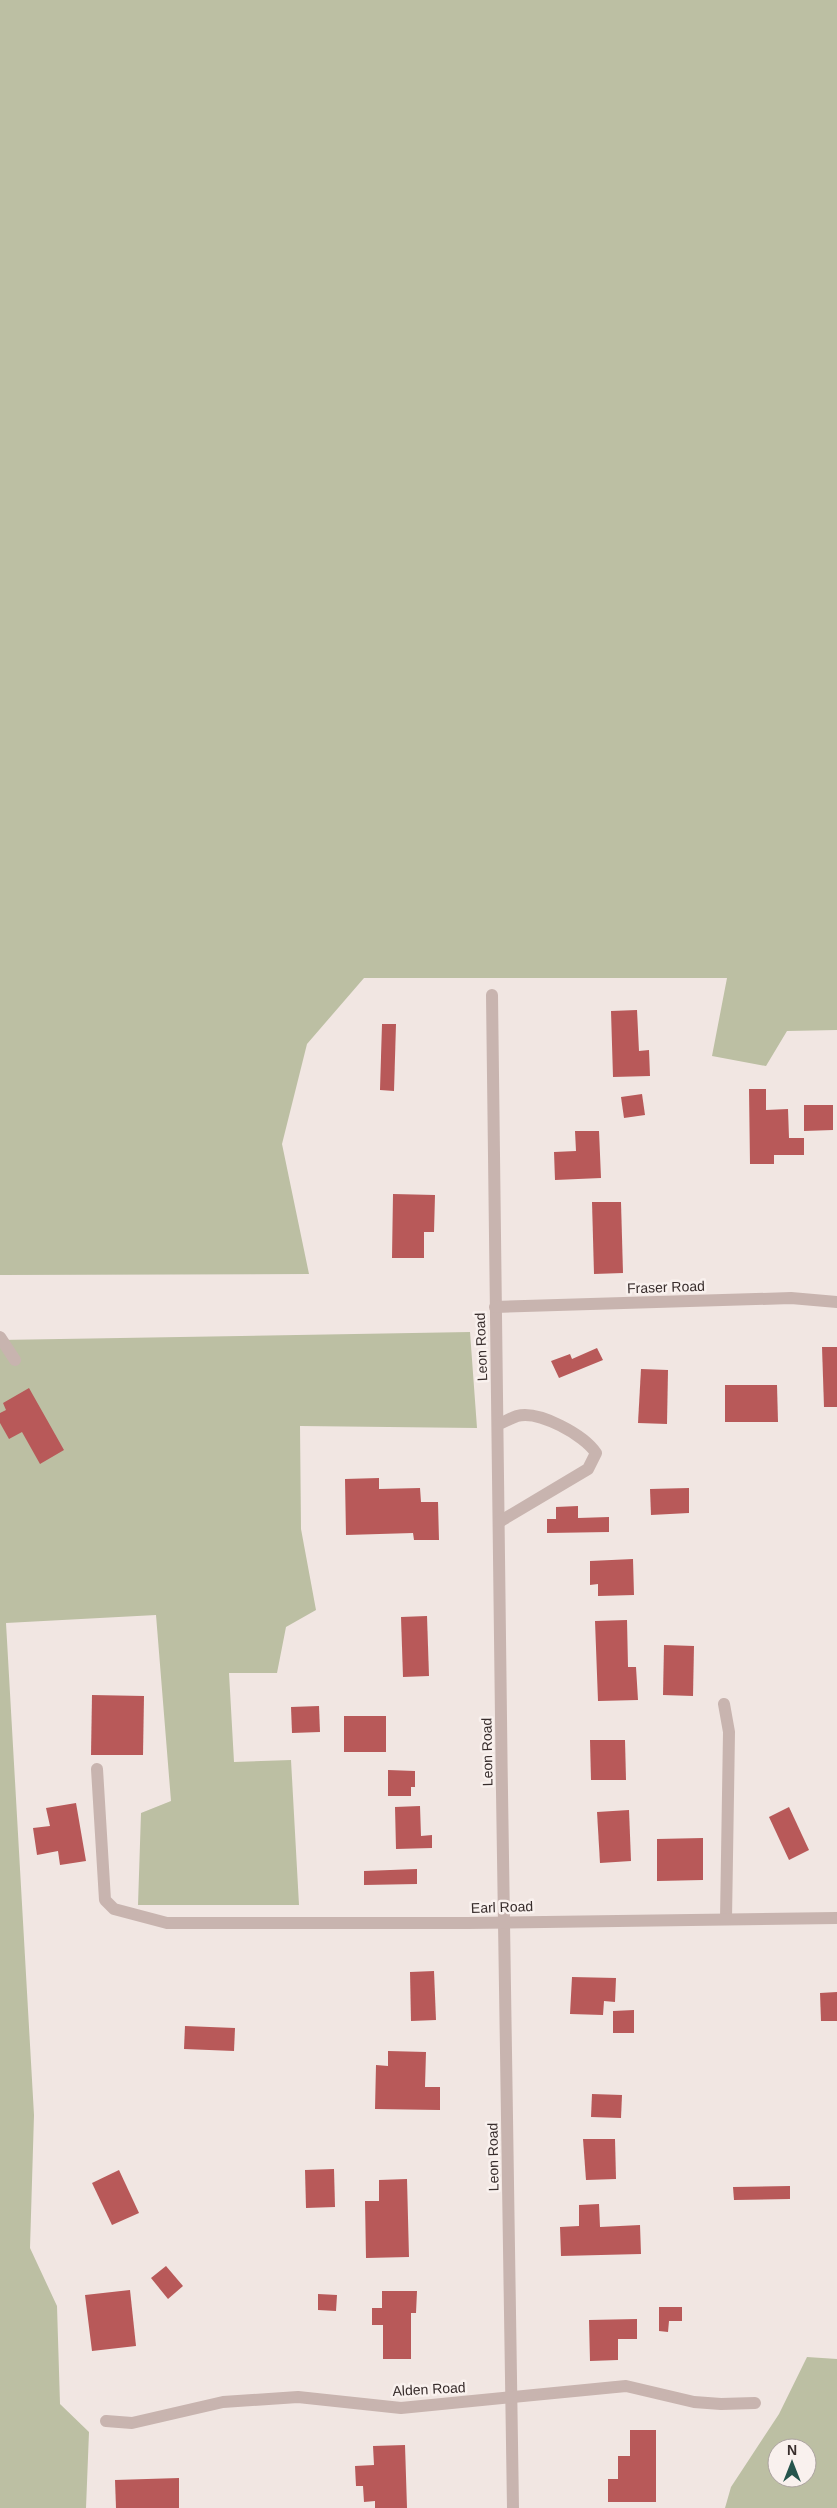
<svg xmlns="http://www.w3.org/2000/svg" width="837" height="2508" viewBox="0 0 837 2508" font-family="Arial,sans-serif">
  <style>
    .green { fill: #bcbfa3; fill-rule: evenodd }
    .building { fill: #b85959 }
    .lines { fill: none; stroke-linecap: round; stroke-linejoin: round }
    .minor { stroke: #c8b4af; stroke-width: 12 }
    .labels { text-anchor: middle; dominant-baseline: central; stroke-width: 5; stroke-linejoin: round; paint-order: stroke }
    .street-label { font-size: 14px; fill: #382d2c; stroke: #f9f1ee }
  </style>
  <rect width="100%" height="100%" fill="#f1e6e2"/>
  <g class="green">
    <path d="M0,0H837V1030L787,1031L766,1066L712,1056L727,978H364L307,1044L282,1144L309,1274L0,1275Z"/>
    <path d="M470,1332L477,1428L300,1426L301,1529L316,1610L286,1627L277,1673H229L234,1762L291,1760L299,1905H138L141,1813L171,1801L156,1615L6,1623L34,2115L30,2248L57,2306L60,2404L89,2432L86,2508H0V1340Z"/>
    <path d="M807,2357L837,2359V2508H725L731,2487L779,2414ZM777,2448H807V2478H777Z"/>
  </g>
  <g class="building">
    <path d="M637,1010L639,1051L649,1050L650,1076L613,1077L611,1011Z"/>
    <path d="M382,1024H396L394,1091L380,1090Z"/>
    <path d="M749,1089H766V1110L788,1109L789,1138H804V1155H774V1164H750Z"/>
    <path d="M642,1094L645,1115L624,1118L621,1097Z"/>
    <path d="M804,1105H833V1130L804,1131Z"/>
    <path d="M575,1131H599L601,1178L555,1180L554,1152L576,1151Z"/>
    <path d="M393,1194L435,1195L434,1232H424V1258H392Z"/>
    <path d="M592,1202H621L623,1273L594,1274Z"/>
    <path d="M822,1347H837V1407H824Z"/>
    <path d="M597,1348L603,1360L559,1378L551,1361L570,1354L572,1359Z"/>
    <path d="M641,1369L668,1370L667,1424L638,1423Z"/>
    <path d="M725,1385H777L778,1422H725Z"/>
    <path d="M29,1388L64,1450L40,1464L22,1432L9,1439L0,1423V1413L6,1410L3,1403Z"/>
    <path d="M379,1478V1489L420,1488L421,1502H438L439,1540H414L413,1533L346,1535L345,1479Z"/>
    <path d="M689,1488V1513L651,1515L650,1489Z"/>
    <path d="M578,1506V1518L609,1517V1532L547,1533V1519H556V1507Z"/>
    <path d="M633,1559L634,1595L598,1596V1584L590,1585V1561Z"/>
    <path d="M427,1616L429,1676L403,1677L401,1617Z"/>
    <path d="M627,1620L628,1667H636L638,1700L598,1701L595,1621Z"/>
    <path d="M664,1645L694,1646L693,1696L663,1695Z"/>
    <path d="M92,1695L144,1696L143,1755H91Z"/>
    <path d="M319,1706L320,1732L292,1733L291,1707Z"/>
    <rect x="344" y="1716" width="42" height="36"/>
    <path d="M590,1740H625L626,1780H591Z"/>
    <path d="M388,1770L415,1771V1787H411V1796H388Z"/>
    <path d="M76,1803L86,1861L60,1865L58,1851L37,1855L33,1828L50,1826L46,1808Z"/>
    <path d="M420,1806L421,1836L432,1835V1848L396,1849L395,1807Z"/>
    <path d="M789,1807L809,1850L789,1860L769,1817Z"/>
    <path d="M629,1810L631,1861L600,1863L597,1812Z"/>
    <path d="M703,1838V1880L657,1881V1839Z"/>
    <path d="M417,1869V1884L364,1885V1871Z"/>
    <path d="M434,1971L436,2020L411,2021L410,1972Z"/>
    <path d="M572,1977L616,1978L615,2002L604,2001L603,2015L570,2014Z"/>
    <path d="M837,1992V2021H821L820,1993Z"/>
    <path d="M634,2010V2033H613V2011Z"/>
    <path d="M185,2026L235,2028L234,2051L184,2049Z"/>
    <path d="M388,2051L426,2052L425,2087H440V2110L375,2109L376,2065L388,2066Z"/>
    <path d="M592,2094L622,2095L621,2118L591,2117Z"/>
    <path d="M583,2139H615L616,2179L586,2180Z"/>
    <path d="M334,2169L335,2207L306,2208L305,2170Z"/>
    <path d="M119,2170L139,2213L112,2225L92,2183Z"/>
    <path d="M407,2179L409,2257L366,2258L365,2201H379V2180Z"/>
    <path d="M790,2186V2199L734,2200L733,2187Z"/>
    <path d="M599,2204L600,2227L640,2225L641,2254L561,2256L560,2227L579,2226V2205Z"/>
    <path d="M166,2266L183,2286L168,2299L151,2278Z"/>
    <path d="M130,2290L136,2346L92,2351L85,2295Z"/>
    <path d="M382,2291H417L416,2313H411V2359H383V2325H372V2308H382Z"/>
    <path d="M318,2294L337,2295L336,2311L318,2310Z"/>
    <path d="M659,2307H682V2321H669L668,2332L659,2331Z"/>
    <path d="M637,2319V2339H618V2360L590,2361L589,2320Z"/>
    <path d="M630,2430H656V2502H608V2479H618V2456H630Z"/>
    <path d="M405,2445L407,2508H375V2501L364,2502L363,2486H356L355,2466L374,2465L373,2446Z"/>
    <path d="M179,2478V2508H116L115,2480Z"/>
  </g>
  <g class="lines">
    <g class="minor">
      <path d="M492,995C496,1499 506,2004 513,2508"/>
      <path d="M495,1307L791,1298L837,1302"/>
      <path d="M0,1337L15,1360"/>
      <path d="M499,1424C504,1422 511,1418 517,1416C539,1410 584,1435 596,1453L588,1469L499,1522"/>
      <path d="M724,1704L729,1732L726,1919"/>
      <path d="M97,1769L105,1900L114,1909L167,1923H467L837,1918"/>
      <path d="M106,2421L132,2423L223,2402L298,2397L401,2408L626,2386L694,2402L721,2404L755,2403"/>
    </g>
  </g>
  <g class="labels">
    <g class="street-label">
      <text transform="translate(666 1287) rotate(-2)">Fraser Road</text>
      <text transform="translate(481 1347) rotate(-92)">Leon Road</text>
      <text transform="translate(487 1752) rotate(-91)">Leon Road</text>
      <text transform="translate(502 1907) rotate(-2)">Earl Road</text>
      <text transform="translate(493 2157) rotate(-91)">Leon Road</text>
      <text transform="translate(429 2389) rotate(-3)">Alden Road</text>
    </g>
  </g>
  <g transform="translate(792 2463)"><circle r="24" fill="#f9f1ee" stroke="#aca3a0"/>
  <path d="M0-4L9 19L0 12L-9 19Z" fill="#26554d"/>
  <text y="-8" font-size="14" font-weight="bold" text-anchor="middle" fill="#382d2c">N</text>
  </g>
</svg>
